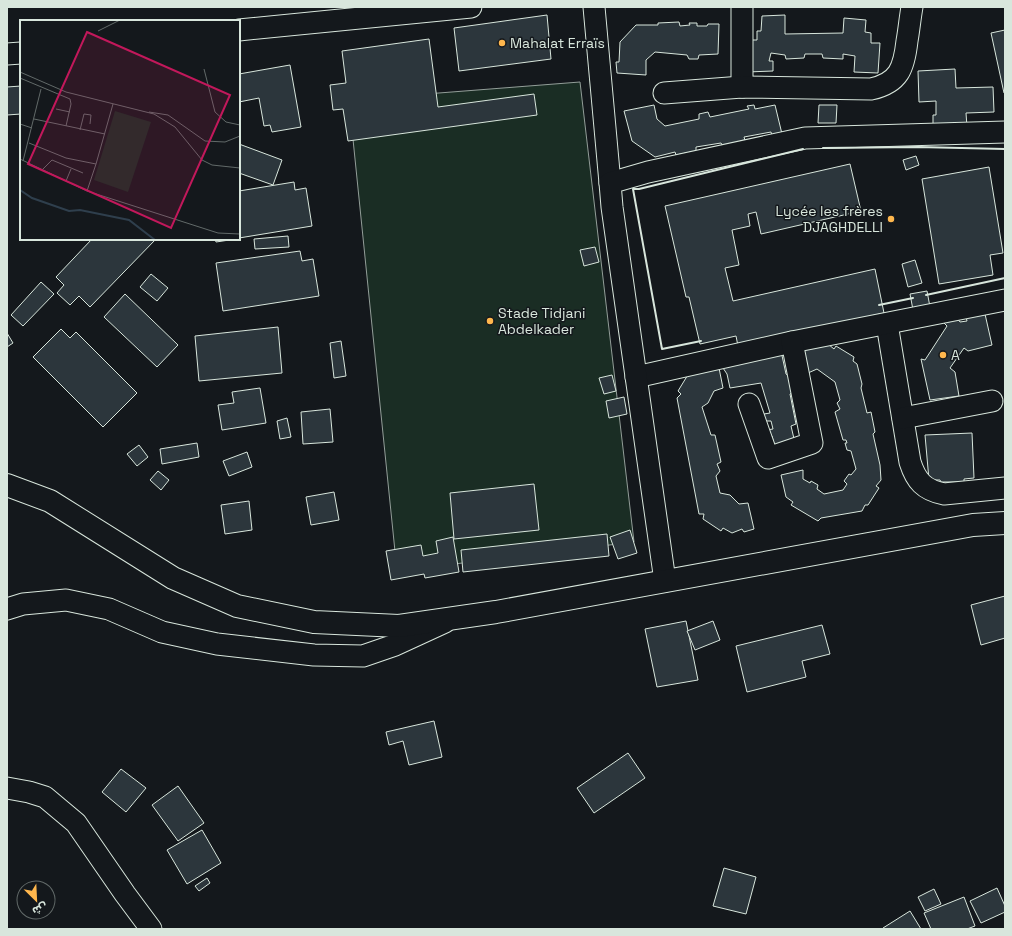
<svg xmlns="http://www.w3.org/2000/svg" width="1012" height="936" viewBox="0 0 1012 936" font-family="'Space Grotesk','Noto Sans Arabic',sans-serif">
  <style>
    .green { fill: #1a2d24; stroke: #939e99 }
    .building { fill: #2c363c; stroke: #d8e6dc }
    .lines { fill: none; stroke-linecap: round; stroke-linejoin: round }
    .minor-casing { stroke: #d8e6dc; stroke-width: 23 }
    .major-casing { stroke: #d8e6dc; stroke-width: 24 }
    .minor { stroke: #14181c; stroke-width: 21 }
    .major { stroke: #14181c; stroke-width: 22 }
    .wall { stroke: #d8e6dc; stroke-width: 2 }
    .poi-dot { fill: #ffb74d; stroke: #14181c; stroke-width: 1.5 }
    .labels { text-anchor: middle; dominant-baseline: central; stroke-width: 3; stroke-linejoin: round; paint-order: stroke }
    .poi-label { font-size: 14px; fill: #d8e6dc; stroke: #14181c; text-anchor: start }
    .inset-river { fill: none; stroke: #2f3f4d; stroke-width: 2 }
    .inset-road { fill: none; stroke: #626a69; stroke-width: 1 }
    .view { fill: #c2185b; fill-opacity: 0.15; stroke: #c2185b; stroke-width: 2 }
    .inset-edge { fill: none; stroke: #d8e6dc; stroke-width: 2 }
  </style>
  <rect width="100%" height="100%" fill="#14181c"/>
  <path class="green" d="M580,82L634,542L397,571L349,100Z"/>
  <g class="building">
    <path d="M547,15L551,59L459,71L454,28Z"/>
    <path d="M785,15V34L843,33L844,18L866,20L865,32L871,33V43H880L878,73L854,72L855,56L843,54V59L823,58L822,54H805L804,58L786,59L785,55L771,53L769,61H773V71L747,72L748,40H757V31H761L762,16Z"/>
    <path d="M679,22L680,26L690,25L689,23H697V26H707L708,24H719L718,54L699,55L698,59H689L687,55L655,52L646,60V75L617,73L616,62H619L620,42L636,25H658V23Z"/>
    <path d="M1005,30V92L1004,93L991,33Z"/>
    <path d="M429,39L438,107L534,94L537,115L348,141L343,109L333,110L330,85L346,83L342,51Z"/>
    <path d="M290,65L301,127L272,132L270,125L264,126L259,98L239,102V74Z"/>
    <path d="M955,69L956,88L993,87L994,112L966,113L967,127L933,129V115H936V101L919,102L918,71Z"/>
    <path d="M21,86V114L7,115V87Z"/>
    <path d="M654,105L657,119L665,126L699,119V114L708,112L710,117L749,109L747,106L754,105L755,109L775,105L782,134L772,136L771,132L744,137L745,140L723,146L721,143L696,147V151L676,155L675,152L655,157L632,141L624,111Z"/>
    <path d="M819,105H837L836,123H818Z"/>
    <path d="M239,144L282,160L273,185L239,173Z"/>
    <path d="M916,156L919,165L906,170L903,160Z"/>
    <path d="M850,164L861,211L761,234L756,212L748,214L750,226L732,230L739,265L725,268L733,301L875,269L884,313L738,346L736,336L700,344L689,297H686L665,206Z"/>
    <path d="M989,167L1003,253L990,255L993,275L939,284L922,179Z"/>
    <path d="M294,182L295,190L306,188L312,226L239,238V191Z"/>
    <path d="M288,236L289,247L255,249L254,239Z"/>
    <path d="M92,239H156L90,307L79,296L70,305L57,293L64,285L56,277Z"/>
    <path d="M215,239H236L216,242Z"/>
    <path d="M595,247L599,262L584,266L580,250Z"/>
    <path d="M300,251L302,261L313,259L319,296L223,311L216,263Z"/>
    <path d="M915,260L922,283L908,287L902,264Z"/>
    <path d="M151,274L168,288L157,301L140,287Z"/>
    <path d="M41,282L54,294L23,326L11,315Z"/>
    <path d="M927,291L930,307L913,310L910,294Z"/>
    <path d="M125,294L178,345L157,367L104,317Z"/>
    <path d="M985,314L992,345L968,351L964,348L950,368L955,372L959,396L930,400L921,359L925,360L947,326L944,323L957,318L960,322L967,321L966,317Z"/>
    <path d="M278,327L282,373L199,381L195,336Z"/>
    <path d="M61,329L70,338L76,332L137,393L103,427L33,357Z"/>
    <path d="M7,333L13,343L7,347Z"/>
    <path d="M341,341L346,376L334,378L330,343Z"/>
    <path d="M828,344L834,349L836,346L854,357L853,361L857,364L862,384L861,388L867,413L871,412L875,432L873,434L880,465L881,480L876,486L879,488L868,505H865L862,511L821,518L818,521L791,505L793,502L786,497L781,475L803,470V479L810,483L811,481L818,485L817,489L824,494L843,490L847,484L844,481L849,474L851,475L856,469L851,451L847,450L845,443H847L846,440H843L835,412L840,409L837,403L840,400L835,382L817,369L808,373L804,349Z"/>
    <path d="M781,351L786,374L789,376L793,392L790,394L796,424L791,426L795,443L775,448L772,436H767L766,430L773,429L771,421H765L764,414L770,413L761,383L730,388L727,374L719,362Z"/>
    <path d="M718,363L723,388L714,391L708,403L702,407L711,435H715L721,462L717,464L720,471L716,476L720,493L730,495L739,504L748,503L754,529L744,532L742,529L732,533L723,528L721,531L703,519L704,514H699L677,398L681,394L678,391L689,373Z"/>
    <path d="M612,375L616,391L604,394L599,378Z"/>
    <path d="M260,388L266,423L222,430L218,405L234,403L232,392Z"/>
    <path d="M624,397L627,414L609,418L606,401Z"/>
    <path d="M330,409L333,442L303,444L301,412Z"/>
    <path d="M287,418L291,437L280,439L277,421Z"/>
    <path d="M972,433L974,478L964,479V482H941L940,480H929L925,435Z"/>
    <path d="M197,443L199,457L162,464L160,449Z"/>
    <path d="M139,445L148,457L137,466L127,454Z"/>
    <path d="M247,452L252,467L229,476L223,461Z"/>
    <path d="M158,471L169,480L161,490L150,480Z"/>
    <path d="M534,484L539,530L454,539L450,493Z"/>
    <path d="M334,492L339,520L311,525L306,497Z"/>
    <path d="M249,501L252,530L225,534L221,505Z"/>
    <path d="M630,530L637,553L618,559L610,537Z"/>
    <path d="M607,534L609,556L463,572L461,550Z"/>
    <path d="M453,537L459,572L425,578L424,574L391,580L386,551L421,545L423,556L438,553L436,541Z"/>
    <path d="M1005,596V638L981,645L971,605Z"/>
    <path d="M686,621L698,680L657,687L645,629Z"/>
    <path d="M713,621L720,640L695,650L687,631Z"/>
    <path d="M822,625L830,654L802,661L806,677L747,692L736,646Z"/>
    <path d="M434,721L442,757L409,765L403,741L389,745L386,732Z"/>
    <path d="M628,753L645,778L594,813L577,788Z"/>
    <path d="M121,769L146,788L126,812L102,792Z"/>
    <path d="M178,786L204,823L178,841L152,805Z"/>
    <path d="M202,830L221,863L187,884L167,850Z"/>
    <path d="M724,868L756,877L746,914L713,906Z"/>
    <path d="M207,878L210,883L199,891L195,886Z"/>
    <path d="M997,888L1005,906V912L981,923L970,901Z"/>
    <path d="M934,889L941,904L925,911L918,897Z"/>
    <path d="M964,897L975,926L967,929H931L924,913Z"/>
    <path d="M910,911L921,929H884L883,928Z"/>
  </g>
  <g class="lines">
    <g class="minor-casing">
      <g id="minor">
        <path d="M594,7L610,183"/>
        <path d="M742,7V87"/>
        <path d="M239,30L471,7"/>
        <path d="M7,54L21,53"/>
        <path d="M664,93L742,87L871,89C899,83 904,68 907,41C909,30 910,18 912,7"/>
        <path d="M887,324L910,462C916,481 924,490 944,494L1005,488"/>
        <path d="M636,377L792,342L1005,300"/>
        <path d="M749,404L768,458L812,443L792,342"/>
        <path d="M903,418L992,401"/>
        <path d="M665,581L612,207L610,183L648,172L805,138L1005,132"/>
        <path d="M7,609L23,604L66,600L109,609L162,632L217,644L314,655L363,656L395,645L445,622"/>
        <path d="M7,788L29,792L45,797L76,823L125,894L151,929"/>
      </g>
    </g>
    <g class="major-casing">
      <path id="major" d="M7,485L50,501L173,578L237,606L314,622L399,626L496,612L973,525L1005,523"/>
    </g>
    <use href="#minor" class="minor"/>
    <use href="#major" class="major"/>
    <g class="wall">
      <path d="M823,148L918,147L1005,149"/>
      <path d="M926,295L1005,278"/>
      <path d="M879,305L913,298"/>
      <path d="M701,341L662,349L633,189H639L803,149"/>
    </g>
  </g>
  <g class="poi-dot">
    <circle cx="502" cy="43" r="4"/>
    <circle cx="891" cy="219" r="4"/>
    <circle cx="490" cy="321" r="4"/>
    <circle cx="943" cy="355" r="4"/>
  </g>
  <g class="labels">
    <g class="poi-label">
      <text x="510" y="43">Mahalat Erraïs</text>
      <text x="883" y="211" text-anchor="end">Lycée les frères<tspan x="883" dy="16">DJAGHDELLI</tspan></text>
      <text x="498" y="313">Stade Tidjani<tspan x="498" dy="16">Abdelkader</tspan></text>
      <text x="951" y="355">A</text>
    </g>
  </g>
  <g transform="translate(20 20)">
    <rect width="220" height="220" fill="#14181c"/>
    <path d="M95,91L131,102L108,172L74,160Z" fill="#1a2d24"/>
    <path class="inset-river" d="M0,170L12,178L49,191L60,190L109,200L135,220"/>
    <path class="inset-road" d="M78,11L100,0M184,49L195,92L206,102L220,105M0,52L46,72L134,94L155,107L182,140L192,145L220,148M0,58L50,79L51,84L46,106M36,89L50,92M129,92L148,95L185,121L205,122L220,116M14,99L85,114M0,104L12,108M60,110L64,94L71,95L70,104M9,123L46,138L76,144L93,84M0,139L67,171L198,213L220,214M3,141L21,69M22,150L32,140L63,153M46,161L51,149M67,171L76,144"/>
    <path class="view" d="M67,12L210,75L151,208L8,144Z"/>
    <rect width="220" height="220" class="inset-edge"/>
  </g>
  <rect width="1012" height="936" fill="none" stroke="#d8e6dc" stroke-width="16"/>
  <g transform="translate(36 900) rotate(156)"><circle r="19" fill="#14181c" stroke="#626a69"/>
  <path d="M0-3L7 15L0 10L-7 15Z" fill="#ffb74d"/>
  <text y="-6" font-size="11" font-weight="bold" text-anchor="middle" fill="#d8e6dc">ش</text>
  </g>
</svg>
